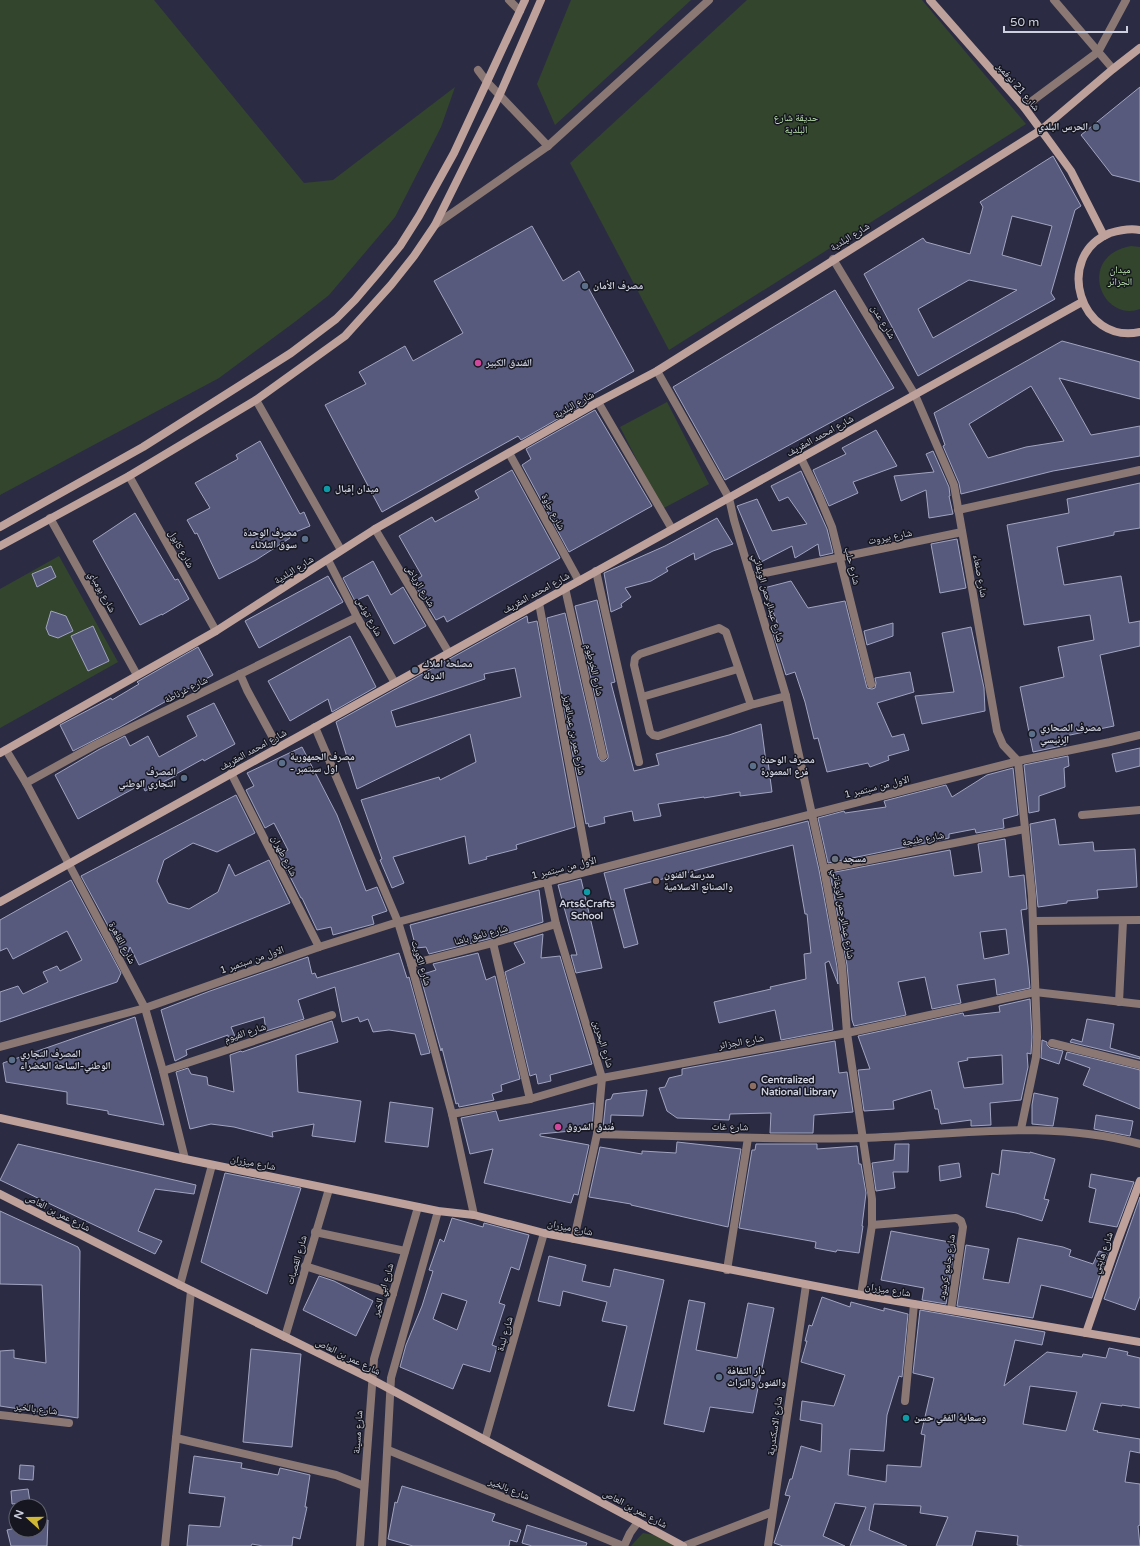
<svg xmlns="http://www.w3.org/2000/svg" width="1140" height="1546" viewBox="0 0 1140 1546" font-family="'Varela Round','Noto Naskh Arabic',sans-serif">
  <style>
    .green { fill: #34452d }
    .building { fill: #575a7c; stroke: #a1a4c0; fill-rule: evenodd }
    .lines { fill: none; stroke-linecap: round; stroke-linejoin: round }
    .lane { stroke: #8b7874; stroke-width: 8 }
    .street { stroke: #8b7874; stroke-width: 8 }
    .secondary { stroke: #bfa19b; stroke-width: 8 }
    .service-dot { fill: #5c6f8a; stroke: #151620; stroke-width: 1.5 }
    .hotel-dot { fill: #d1479c; stroke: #151620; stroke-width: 1.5 }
    .culture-dot { fill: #0f9aa8; stroke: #151620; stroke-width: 1.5 }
    .worship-dot { fill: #6b7280; stroke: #151620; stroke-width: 1.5 }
    .education-dot { fill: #8d6e63; stroke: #151620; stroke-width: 1.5 }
    .labels { text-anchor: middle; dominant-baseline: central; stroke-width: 3; stroke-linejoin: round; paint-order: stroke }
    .street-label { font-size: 10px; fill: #ced0df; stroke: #151620 }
    .park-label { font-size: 10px; fill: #bfe6b0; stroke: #151620 }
    .poi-label { font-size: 10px; font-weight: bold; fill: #ced0df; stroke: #151620; text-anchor: start }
  </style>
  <rect width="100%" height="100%" fill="#2b2c43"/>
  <g class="green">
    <path d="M0,0H154L304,183L333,180L455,87L441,127L395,217L329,295L296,321L219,378L0,495Z"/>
    <path d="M571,0H691L555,125L537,84Z"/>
    <path d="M747,0H922L1026,124L669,350L570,163Z"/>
    <path d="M1131,246L1140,247V309C1101,323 1076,256 1131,246Z"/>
    <path d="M667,402L709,484L662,509L620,427Z"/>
    <path d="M59,556L118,662L0,728V589Z"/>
    <path d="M643,1533L660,1536L679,1546H631Z"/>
  </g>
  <g class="building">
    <path d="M1140,87V182L1112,175L1081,135Z"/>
    <path d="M1053,156L1081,206L1075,210L1051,293L1055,299L918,376L864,274L923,238L926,242L970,254L983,207L980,202ZM1012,216L1052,226L1041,266L1002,255ZM969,280L1017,290L933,338L918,309Z"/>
    <path d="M532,226L563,281L579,271L634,371L588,397L589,401L521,440L518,436L382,512L325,405L366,384L359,372L405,346L413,361L463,333L434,281Z"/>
    <path d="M835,290L894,388L725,480L673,387Z"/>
    <path d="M1062,341L1140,362V399L1059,378L1091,435L1140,426V456L1053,471L961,494L959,483L943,446L945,445L934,413ZM1031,386L1064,441L1026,447L988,458L969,424Z"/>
    <path d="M595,410L652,506L569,552L522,465L531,459L526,449Z"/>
    <path d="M876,430L897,466L853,482L858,493L829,506L813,470L846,454L842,448Z"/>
    <path d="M260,441L300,514L304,512L310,526L288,535L290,538L256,560L219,579L197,533L195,534L187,520L210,508L195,483L238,459L236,455Z"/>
    <path d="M933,451L949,487L950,496H949L953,514L929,518L926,490L901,501L894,476L934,472L926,454Z"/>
    <path d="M512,470L560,558L447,622L444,616L436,620L413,582L422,576L399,536L432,517L435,522L479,498L475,491Z"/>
    <path d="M801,471L827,529L833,553L820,556L818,544L795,558L792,546L761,562L737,506L757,499L772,531L807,524L788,497L779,501L771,486Z"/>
    <path d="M1140,483V528L1114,532V535L1057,547L1064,585L1121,576L1129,623L1140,621V646L1100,655L1114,726L1065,736L1066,745L1033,752L1020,687L1064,677L1058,647L1094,640L1090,615L1024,625L1007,525L1069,513L1067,499Z"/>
    <path d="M135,513L175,580L178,579L189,599L162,615V614L140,625L93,541Z"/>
    <path d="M717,518L733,544L713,551L695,560L694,553L666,568L668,571L651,581L625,588L631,597L621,604L622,607L611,612L604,573L665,546Z"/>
    <path d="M957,539L966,588L940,593L931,544Z"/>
    <path d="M373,561L391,595L403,587L426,626L394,644L368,595L355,601L343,578Z"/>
    <path d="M51,566L56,577L37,587L32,574Z"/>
    <path d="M328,576L343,602L259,648L245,621Z"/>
    <path d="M791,581L808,608L845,601L867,688L872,689L875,688L876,683L875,678L910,672L914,692L877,703L892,737L904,734L909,750L888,756L889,760L870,767L868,763L827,772L818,738L814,739L805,702L795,672L786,675L771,627L778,625L764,588Z"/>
    <path d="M597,600L615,682L611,683L634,771L659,765L656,754L729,735L761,724L766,762H768L772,792L740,796V792L704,798V797L658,804L661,816L634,821L632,811L604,817L605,823L589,827L588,823L586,824L547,618L565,613L598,757L601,761H605L608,758V755L575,606Z"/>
    <path d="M51,611L66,616L73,631L58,638L49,635L46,628Z"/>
    <path d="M527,616L528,623L537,621L575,827L516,845L517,849L486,857L487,859L469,864L465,836L393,857L404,883L392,888L380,860L382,859L361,800L439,777L440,780L476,762L470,734L357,789L336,722ZM515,668L521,697L396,727L391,711L485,679L484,674Z"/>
    <path d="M893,623V636L867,645L864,631Z"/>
    <path d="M93,626L109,661L88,671L71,636Z"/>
    <path d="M971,627L984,688L985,711L922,724L915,696L954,692L942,633Z"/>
    <path d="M350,636L376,687L332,712L328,699L290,721L268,681Z"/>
    <path d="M198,647L213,675L120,727L73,751L60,725L111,698L112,700L139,684L137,682Z"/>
    <path d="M214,703L235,744L204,761L203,759L176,774L177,775L145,791L142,784L78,819L55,775L98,750L125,736L130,746L148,736L159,757L197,736L187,716Z"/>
    <path d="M302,747L337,815L366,891L377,887L387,911L372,916L374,924L333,935L331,927L317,930L302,898H301L279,855L288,850L274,823L265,828L246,790L254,786L247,773Z"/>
    <path d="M1140,748V766L1116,772L1112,754Z"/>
    <path d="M1068,756L1069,766L1064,768L1065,787L1039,796V811L1029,813L1024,765Z"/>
    <path d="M1013,768L1018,815L1003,819L1004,828L976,833L975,829L949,834V838L828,863L818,818L844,811L845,813L886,807L884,801L946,785L952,797L987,775Z"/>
    <path d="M236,795L255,833L217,852L193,843L164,860L157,881L168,903L189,909L218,892L229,864L235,876L269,860L290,903L139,965L130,947L126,959L81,876Z"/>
    <path d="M1055,819L1059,845L1093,842L1094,851L1135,849L1137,887L1097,890L1098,898L1067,901V903L1038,907L1030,824Z"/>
    <path d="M808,821L819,870L837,967L838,984L829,961L825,963L833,1030L781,1040L775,1010L719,1023L714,1002L771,989L770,987L806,979L804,954L811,953L807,914H805L793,845L624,889L638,944L624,948L604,873Z"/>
    <path d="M1005,839L1009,877L1024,875L1027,909L1021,910L1028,966L1030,988L997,995L995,979L957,985L961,1003L932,1009L925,977L898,982L906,1015L854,1026L852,1020L847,965L830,873L950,850L954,876L982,872L978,844ZM1006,929L1009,954L984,959L980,932Z"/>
    <path d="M581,879L602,968L576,973L571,955H577L558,885Z"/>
    <path d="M71,880L121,973L117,982L0,1022V992L18,986L23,994L48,982L43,972L57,966L60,971L82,960L67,931L13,959L7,948L0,951V920Z"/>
    <path d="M539,890L543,922L492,938L429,954L426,947L416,948L410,925Z"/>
    <path d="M543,934L541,958L560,956L592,1064L550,1075L551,1081L538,1084L536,1074L530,1076L505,972L525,963L514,943Z"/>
    <path d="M399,953L407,978L409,977L430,1053L421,1055L415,1034L389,1030L373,1032L368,1019L360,1022L358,1017L342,1022L335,987L298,1000L304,1019L266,1031L264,1017L231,1027L237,1041L229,1043L228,1035L186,1050L187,1055L175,1061L161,1010L210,991L308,957L312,974L315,973L317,978Z"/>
    <path d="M478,953L486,980L495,976L520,1079L501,1085L502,1091L492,1094L494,1100L459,1107L458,1103L456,1104L442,1048L441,1051L420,975L436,970L433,964Z"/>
    <path d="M1030,999L1032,1037L1031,1054L1027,1053L1028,1067L1021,1100L990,1103L991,1125L971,1126V1120L941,1124L938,1109H935L931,1090L893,1101L894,1109L864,1111L858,1070L870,1069L858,1036L963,1013L964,1016L1000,1012L999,1006ZM1002,1055L1003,1084L964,1088L958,1062L968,1060L967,1058Z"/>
    <path d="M135,1017L164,1125L108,1114V1111L67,1104V1092L6,1082L3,1063Z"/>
    <path d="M1087,1019L1114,1024L1110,1048L1140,1057V1059L1070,1042L1072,1039L1082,1042Z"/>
    <path d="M332,1021L338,1042L296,1055L298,1092L361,1101L355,1142L312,1136L314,1124L272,1132L273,1137L234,1127L211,1124L190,1129L176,1072L188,1068L191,1074L207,1077L208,1085L234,1092L230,1055L241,1051L242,1052Z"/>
    <path d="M1042,1040L1047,1042V1045L1050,1048L1063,1051L1059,1064L1041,1058Z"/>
    <path d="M835,1041L839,1073L847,1072L853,1112L814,1115L813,1133H770L771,1113L730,1114L729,1120L677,1118L667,1111L659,1088L665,1087L669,1078L682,1075V1069Z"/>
    <path d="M1067,1052L1140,1070V1109L1083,1085L1090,1068L1065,1059Z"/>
    <path d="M647,1090L643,1116L611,1115L610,1128H603L606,1100L611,1099L613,1094Z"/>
    <path d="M1034,1093L1058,1098L1053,1126L1032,1124V1105Z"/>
    <path d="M390,1102L433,1108L428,1147L385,1142Z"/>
    <path d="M594,1103L592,1129L540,1134V1136L589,1145L578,1195L574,1194L571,1203L484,1183L493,1149L470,1154L461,1118L496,1111L499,1121Z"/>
    <path d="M1096,1115L1133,1121L1130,1136L1094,1129Z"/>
    <path d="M677,1142L741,1149L728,1227L631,1205V1204L589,1197L600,1147L642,1154V1151L676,1153Z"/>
    <path d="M18,1144L196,1185L194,1194L155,1189L138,1231L162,1241L155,1254L0,1180Z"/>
    <path d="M756,1144H817V1149L857,1146L859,1164H861L866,1193L862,1226H863L859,1253L837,1250L836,1252L815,1248L816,1242L739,1228L752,1150H755Z"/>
    <path d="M895,1144H909L908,1172H893L895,1188L876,1191L872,1163L894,1160Z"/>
    <path d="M1002,1150L1030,1153V1152L1055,1159L1044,1199L1049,1200L1042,1221L1016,1213L986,1207L992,1173L999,1175Z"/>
    <path d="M959,1163L961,1177L940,1181L939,1166Z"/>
    <path d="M225,1173L301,1188L267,1294L201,1262Z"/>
    <path d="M1091,1174L1134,1182L1117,1227L1089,1222L1096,1189L1089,1187Z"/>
    <path d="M1140,1197V1296L1135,1310L1104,1299Z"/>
    <path d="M0,1211L78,1247L80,1251L78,1418L0,1406V1351L14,1350V1358L46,1363L42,1285L0,1284Z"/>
    <path d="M452,1218L483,1227L484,1223L529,1235L519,1270L511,1267L499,1303L505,1305L492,1345L497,1347L490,1372L463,1364L453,1389L400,1367L406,1345L422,1306L433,1271L429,1270L440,1239L444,1242ZM442,1293L467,1301L457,1330L433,1319Z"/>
    <path d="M891,1231L955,1243L946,1304L922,1300L924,1288L881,1280Z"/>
    <path d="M1018,1238L1063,1247L1071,1250L1069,1256L1093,1264L1099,1251L1107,1254L1092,1298L1063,1290L1041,1285L1033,1318L957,1306L966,1245L989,1249L983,1279L1009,1283Z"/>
    <path d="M549,1256L586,1265L582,1281L610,1287L614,1269L664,1280L634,1411L608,1406L627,1326L602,1321L607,1302L563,1291L560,1306L538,1301Z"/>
    <path d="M319,1276L334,1281L373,1301L356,1336L303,1310Z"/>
    <path d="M822,1297L850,1307L851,1302L884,1311V1308L908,1314L902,1377L899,1376L887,1415L884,1451L850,1449L848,1475L886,1482L887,1465L921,1467L925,1435L921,1434L934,1378L913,1373L920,1310L1045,1332L1042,1345L1015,1340L1004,1386L1047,1352L1082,1357L1083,1354L1106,1358L1109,1348L1128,1352L1127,1355L1140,1358V1408L1122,1405V1406L1101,1403L1093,1430L1098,1431L1097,1432L1140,1439V1453L1130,1451L1125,1482L1140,1484V1525L1138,1526L1140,1546H1024L1017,1545L1018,1536L976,1531L972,1546H936L948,1517L920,1513L921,1506L874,1504L869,1530L907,1546H850L866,1507L835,1503L823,1536L845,1546H783L774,1543L790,1496L785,1495L790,1479H792L801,1446L821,1452L822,1424L800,1420L802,1401L834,1406L845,1375L801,1362L807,1341H805L809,1325L812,1326ZM1030,1386L1077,1392L1066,1431L1023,1424Z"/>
    <path d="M689,1300L705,1303L696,1350L737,1358L748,1303L774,1308L753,1413L710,1407L704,1432L664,1424Z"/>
    <path d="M251,1349L301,1354L292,1447L243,1442Z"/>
    <path d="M194,1456L242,1463L241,1468L278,1475L280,1468L310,1475L305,1507H307L300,1539L293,1537L292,1546H263L252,1544L251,1546H187L189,1525L220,1527L225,1497L189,1493Z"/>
    <path d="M20,1465L34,1466L33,1480L19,1479Z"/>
    <path d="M402,1486L495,1514L492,1521L521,1530L517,1542L510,1540L509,1546H413L388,1539L395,1502L397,1503Z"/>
    <path d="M28,1489L30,1502L12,1504L11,1491Z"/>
    <path d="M48,1520L47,1546H11L7,1530L16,1528V1530H40V1522Z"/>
    <path d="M527,1525L587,1543L586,1546H532L522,1543Z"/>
  </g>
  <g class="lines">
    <g class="lane">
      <path d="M509,0L520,11"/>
      <path d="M478,70L487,82"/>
      <path d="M596,571L639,762"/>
      <path d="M642,697L738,669"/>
      <path d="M751,705L726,632L719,628L640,654L635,658L634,665L650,732L653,735L658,736L751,705L786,696"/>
      <path d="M1082,815L1140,810"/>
      <path d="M1035,992L1140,1004"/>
      <path d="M1119,1002L1123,921"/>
      <path d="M1052,1043L1140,1065"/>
      <path d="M315,1232L405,1251"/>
      <path d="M176,1438L336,1475L364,1486"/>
      <path d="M165,1546L191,1291"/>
    </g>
    <g class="street">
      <path d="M1054,0L1113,69"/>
      <path d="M487,82L548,146"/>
      <path d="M1024,107L1098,52L1126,0"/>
      <path d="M435,225L548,146L709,0"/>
      <path d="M833,259L915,395L954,485L997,731L1003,745L1018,761L1032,896L1037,1037L1036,1057L1021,1129"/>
      <path d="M657,371L729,498L734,520L786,696L824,869L842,966L847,1033L872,1199V1225L861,1295"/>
      <path d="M256,400L341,550"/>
      <path d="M598,402L672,529"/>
      <path d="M509,453L579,581"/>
      <path d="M801,458L817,491L832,527L871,684"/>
      <path d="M129,476L216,631"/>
      <path d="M958,510L1140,470"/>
      <path d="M50,518L137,675"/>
      <path d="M375,529L449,653"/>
      <path d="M328,560L357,617L395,683"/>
      <path d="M751,576L962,532"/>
      <path d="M565,588L603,756"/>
      <path d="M539,603L589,871"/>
      <path d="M240,674L247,690L278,747"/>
      <path d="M315,727L398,922L411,964L452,1114L474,1215"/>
      <path d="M6,750L26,783L145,1008L163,1071L185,1159"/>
      <path d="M231,773L319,947"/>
      <path d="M26,783L95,745L357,617"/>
      <path d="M824,869L1025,829"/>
      <path d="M547,882L556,924L602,1078L597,1134L574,1239"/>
      <path d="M1034,921L1140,920"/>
      <path d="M493,943L530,1099"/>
      <path d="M411,964L493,943L556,924"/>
      <path d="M0,1047L145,1008L319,947L398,922L547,882L1018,761L1110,742L1140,735"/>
      <path d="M163,1071L332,1015"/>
      <path d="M452,1114L530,1099L602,1078L847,1033L1035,992"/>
      <path d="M597,1134C685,1136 774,1140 863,1138C957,1135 1048,1119 1140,1144"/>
      <path d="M872,1225L956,1218L961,1221L963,1227L951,1310"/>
      <path d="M305,1266L393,1294"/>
      <path d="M727,1270L748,1138"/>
      <path d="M180,1285L212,1165"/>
      <path d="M285,1337L329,1189"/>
      <path d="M905,1401L914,1304"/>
      <path d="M0,1415L69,1423"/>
      <path d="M485,1440L544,1233"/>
      <path d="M388,1450L623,1546"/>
      <path d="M360,1546L374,1359L418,1207"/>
      <path d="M382,1546L391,1378L438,1211"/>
      <path d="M624,1546L630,1533L638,1522"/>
      <path d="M684,1546L772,1512"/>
      <path d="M768,1546L806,1285"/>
    </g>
    <g class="secondary">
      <path d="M930,0L1024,107L1041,130L1071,171L1104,236"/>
      <path d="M1140,230C1130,228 1120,230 1110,233C1053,256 1080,345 1140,332"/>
      <path d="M0,527L143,447L291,353L336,319L355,300L378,273L400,246L419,216L454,153L525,0"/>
      <path d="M0,546L129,476L256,400L345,336L391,285L414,256L435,225L500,94L541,0"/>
      <path d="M0,753L216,631L375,529L598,402L657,371L1041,130L1113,69L1140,48"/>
      <path d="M0,902L1082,302"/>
      <path d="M0,1118L185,1159L438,1211L474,1215L544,1233L861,1295L1140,1342"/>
      <path d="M0,1194L180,1285L371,1379L683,1546"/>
      <path d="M1086,1333L1118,1240L1140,1181"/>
    </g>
  </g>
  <g class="service-dot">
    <circle cx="1096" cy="127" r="4"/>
    <circle cx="585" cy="286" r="4"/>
    <circle cx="305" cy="539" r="4"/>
    <circle cx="415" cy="670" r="4"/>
    <circle cx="1032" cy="734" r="4"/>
    <circle cx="282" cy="763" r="4"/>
    <circle cx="753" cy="766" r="4"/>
    <circle cx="184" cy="778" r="4"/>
    <circle cx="12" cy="1060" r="4"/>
    <circle cx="719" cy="1377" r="4"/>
  </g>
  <g class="hotel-dot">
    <circle cx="478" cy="363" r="4"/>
    <circle cx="558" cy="1127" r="4"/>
  </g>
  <g class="culture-dot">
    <circle cx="327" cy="489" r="4"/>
    <circle cx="587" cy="892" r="4"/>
    <circle cx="906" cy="1418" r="4"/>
  </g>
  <circle class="worship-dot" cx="835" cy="859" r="4"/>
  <g class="education-dot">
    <circle cx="656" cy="881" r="4"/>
    <circle cx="753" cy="1086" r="4"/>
  </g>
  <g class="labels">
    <g class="street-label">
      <text transform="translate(1018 87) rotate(49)">شارع 21 نوفمبر</text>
      <text transform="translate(850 237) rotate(-32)">شارع البلدية</text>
      <text transform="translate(883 322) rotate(59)">شارع عدن</text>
      <text transform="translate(574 405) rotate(-30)">شارع البلدية</text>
      <text transform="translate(820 436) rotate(-29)">شارع امحمد المقريف</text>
      <text transform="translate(553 512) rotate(62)">شارع جاوة</text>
      <text transform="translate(890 537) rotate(-11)">شارع بيروت</text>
      <text transform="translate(181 549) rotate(61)">شارع كابول</text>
      <text transform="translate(852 566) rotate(76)">شارع حلب</text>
      <text transform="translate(294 570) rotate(-32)">شارع البلدية</text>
      <text transform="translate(980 576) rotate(80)">شارع صنعاء</text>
      <text transform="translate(420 586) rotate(59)">شارع الرياض</text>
      <text transform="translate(102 592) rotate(61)">شارع بومباي</text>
      <text transform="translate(536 593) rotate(-29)">شارع امحمد المقريف</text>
      <text transform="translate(768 598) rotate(74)">شارع عبدالرحمن الويفاتي</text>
      <text transform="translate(369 617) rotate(61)">شارع تونس</text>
      <text transform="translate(594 670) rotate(77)">شارع الخرطوم</text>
      <text transform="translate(186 690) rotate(-27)">شارع غرناطة</text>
      <text transform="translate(574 735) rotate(79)">شارع عمر بن عبدالعزيز</text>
      <text transform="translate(253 750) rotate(-29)">شارع امحمد المقريف</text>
      <text transform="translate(877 787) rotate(-14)">الاول من سبتمبر 1</text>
      <text transform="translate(923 839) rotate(-11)">شارع طنجة</text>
      <text transform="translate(284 856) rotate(63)">شارع طهران</text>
      <text transform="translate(564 868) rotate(-14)">الاول من سبتمبر 1</text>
      <text transform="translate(843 914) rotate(80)">شارع عبدالرحمن الويفاتي</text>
      <text transform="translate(481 935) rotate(-15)">شارع نامق باشا</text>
      <text transform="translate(122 943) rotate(62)">شارع القاهرة</text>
      <text transform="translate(252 960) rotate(-19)">الاول من سبتمبر 1</text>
      <text transform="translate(421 963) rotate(73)">شارع الكويت</text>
      <text transform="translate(245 1033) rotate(-18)">شارع الفيوم</text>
      <text transform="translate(741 1042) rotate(-10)">شارع الجزائر</text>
      <text transform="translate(603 1044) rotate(73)">شارع البحرين</text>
      <text transform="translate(730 1127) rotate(1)">شارع غات</text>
      <text transform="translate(253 1163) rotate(11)">شارع ميزران</text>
      <text transform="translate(58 1213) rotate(27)">شارع عمر بن العاص</text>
      <text transform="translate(570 1228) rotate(12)">شارع ميزران</text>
      <text transform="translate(1103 1253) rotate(-71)">شارع هايتي</text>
      <text transform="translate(297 1260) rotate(-74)">شارع القصبات</text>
      <text transform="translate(947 1267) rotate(-81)">شارع جامع كرشود</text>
      <text transform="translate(383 1290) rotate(-74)">شارع ابي الخير</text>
      <text transform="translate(888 1290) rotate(9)">شارع ميزران</text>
      <text transform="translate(505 1334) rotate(-74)">شارع لبدة</text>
      <text transform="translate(348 1357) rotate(26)">شارع عمر بن العاص</text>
      <text transform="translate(36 1409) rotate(7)">شارع بالخير</text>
      <text transform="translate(775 1426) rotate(-82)">شارع الاسكندرية</text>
      <text transform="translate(358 1432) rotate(-86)">شارع مسينة</text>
      <text transform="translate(509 1489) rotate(22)">شارع بالخير</text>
      <text transform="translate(635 1509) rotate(28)">شارع عمر بن العاص</text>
    </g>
    <g class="park-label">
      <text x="796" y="118">حديقة شارع<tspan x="796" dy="12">البلدية</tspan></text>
      <text x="1120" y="270">ميدان<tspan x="1120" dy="12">الجزائر</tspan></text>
    </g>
    <g class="poi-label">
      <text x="1088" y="127" text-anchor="end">الحرس البلدي</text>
      <text x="593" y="286">مصرف الأمان</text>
      <text x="486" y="363">الفندق الكبير</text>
      <text x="335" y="489">ميدان إقبال</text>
      <text x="297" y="533" text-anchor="end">مصرف الوحدة<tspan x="297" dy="12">سوق الثلاثاء</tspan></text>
      <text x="423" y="664">مصلحة املاك<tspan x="423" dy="12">الدولة</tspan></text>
      <text x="1040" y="728">مصرف الصحاري<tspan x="1040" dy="12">الرئيسي</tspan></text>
      <text x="290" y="757">مصرف الجمهورية<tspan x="290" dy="12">- اول سبتمبر</tspan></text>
      <text x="761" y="760">مصرف الوحدة<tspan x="761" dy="12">فرع المعمورة</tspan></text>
      <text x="176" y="772" text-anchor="end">المصرف<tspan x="176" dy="12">التجاري الوطني</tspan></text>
      <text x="843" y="859">مسجد</text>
      <text x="664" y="875">مدرسة الفنون<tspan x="664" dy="12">والصنائع الاسلامية</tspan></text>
      <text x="587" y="904" text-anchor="middle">Arts&amp;Crafts<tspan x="587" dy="12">School</tspan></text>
      <text x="20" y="1054">المصرف التجاري<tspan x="20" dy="12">الوطني-الساحة الخضراء</tspan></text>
      <text x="761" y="1080">Centralized<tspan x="761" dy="12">National Library</tspan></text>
      <text x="566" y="1127">فندق الشروق</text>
      <text x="727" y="1371">دار الثقافة<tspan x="727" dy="12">والفنون والتراث</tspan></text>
      <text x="914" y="1418">وسعاية الفقي حسن</text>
    </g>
  </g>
  <g transform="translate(28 1518) rotate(291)"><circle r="19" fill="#151620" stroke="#5f606c"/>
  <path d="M0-3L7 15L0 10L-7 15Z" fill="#d1b736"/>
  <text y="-6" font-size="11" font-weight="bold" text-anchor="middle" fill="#ced0df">N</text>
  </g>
  <path d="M1004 26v6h123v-6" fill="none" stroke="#ced0df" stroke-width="2"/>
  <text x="1010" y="26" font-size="12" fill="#ced0df" stroke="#151620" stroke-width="3" paint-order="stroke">50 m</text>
</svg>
